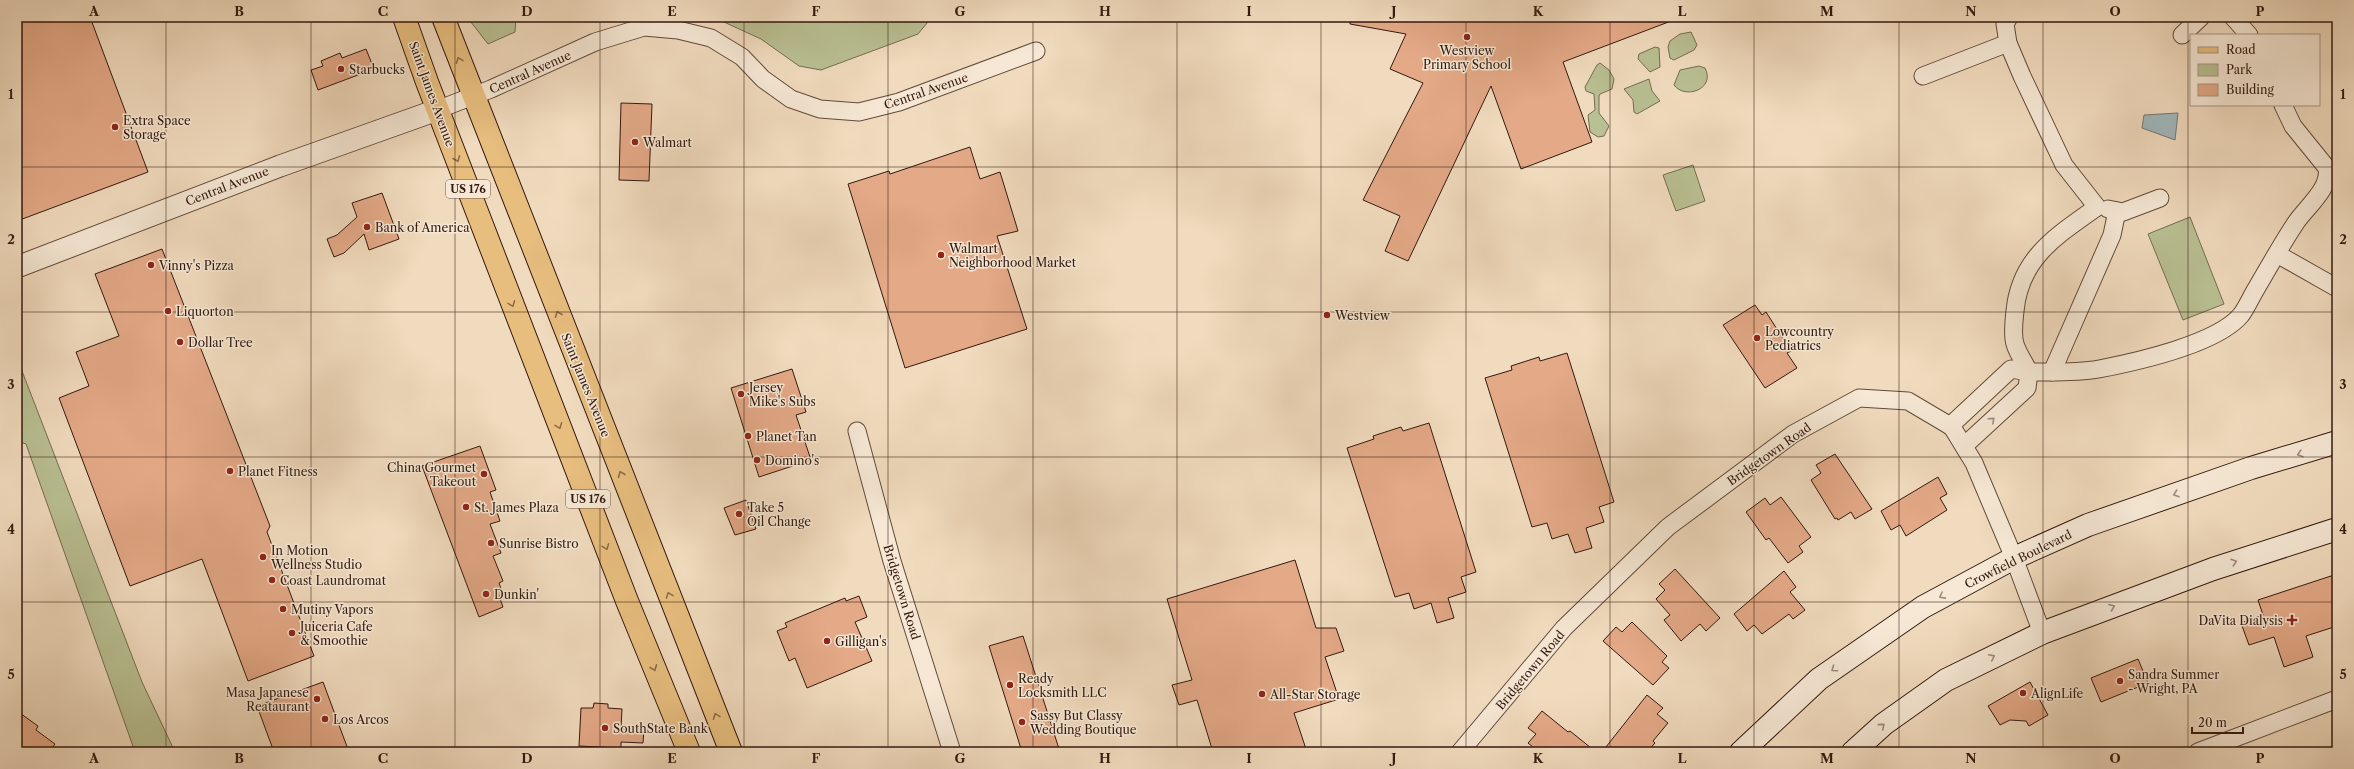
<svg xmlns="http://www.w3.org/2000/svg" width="2354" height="769" viewBox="0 0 2354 769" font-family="'Libre Caslon Text',serif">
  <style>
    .green { fill: #b9c093; stroke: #766c51 }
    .water { fill: #a1b8bd; stroke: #757877 }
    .building { fill: #e4a987; stroke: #33190f }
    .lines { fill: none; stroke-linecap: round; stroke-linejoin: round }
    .minor-casing { stroke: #624a3b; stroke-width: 19 }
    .tertiary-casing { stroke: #624a3b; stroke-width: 23 }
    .secondary-casing { stroke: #33190f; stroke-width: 24 }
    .primary-casing { stroke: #33190f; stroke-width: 24 }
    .minor { stroke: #f6e8d5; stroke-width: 17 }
    .tertiary { stroke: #f6e8d5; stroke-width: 21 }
    .secondary { stroke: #f6e8d5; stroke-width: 22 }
    .primary { stroke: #e8be7f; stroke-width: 22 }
    .oneway { stroke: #8e6c47 }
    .oneway2 { stroke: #9e8b7c }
    .grid { fill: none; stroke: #33190f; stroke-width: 1; stroke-opacity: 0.55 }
    .poi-dot { fill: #8f2418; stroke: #f6e8d5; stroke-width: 1.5 }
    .labels { text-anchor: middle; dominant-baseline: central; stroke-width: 3; stroke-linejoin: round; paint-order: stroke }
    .shield { fill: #f6e8d5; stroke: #6e574a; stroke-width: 1 }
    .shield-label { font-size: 11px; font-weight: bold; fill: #33190f }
    .poi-label { font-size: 12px; fill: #33190f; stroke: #f6e8d5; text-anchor: start }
    .street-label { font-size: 12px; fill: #33190f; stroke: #f6e8d5 }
    .neatline { fill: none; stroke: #33190f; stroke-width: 1.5 }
    .grid-label { font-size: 13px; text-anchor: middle; font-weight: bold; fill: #33190f }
  </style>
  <rect width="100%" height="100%" fill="#f1dbbe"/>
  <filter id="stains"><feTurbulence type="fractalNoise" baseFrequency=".005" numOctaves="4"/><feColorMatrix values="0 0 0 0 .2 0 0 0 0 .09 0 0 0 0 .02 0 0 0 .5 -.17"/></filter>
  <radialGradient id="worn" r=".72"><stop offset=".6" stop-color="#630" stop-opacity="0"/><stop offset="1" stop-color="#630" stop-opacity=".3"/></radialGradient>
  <g class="green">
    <path d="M467,17H516L515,32L488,44Z"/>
    <path d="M713,17H932L918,34L821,70L799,66L761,39Z"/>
    <path d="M1691,32L1697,45L1694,50L1674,60L1670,58L1668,47L1670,41L1680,34Z"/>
    <path d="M1655,47L1659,48L1660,67L1650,72L1638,59L1639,54Z"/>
    <path d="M1600,63L1609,70L1614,79L1612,89L1600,94L1599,96V113L1609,126L1604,136L1598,137L1590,132L1588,115L1595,110L1594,94L1586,91L1585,87L1597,65Z"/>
    <path d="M1699,66L1705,68C1716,89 1685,100 1674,85L1680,70Z"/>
    <path d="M1649,79L1652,91L1660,101L1637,114L1634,112L1633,100L1624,89Z"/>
    <path d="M1693,165L1705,201L1676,211L1663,175Z"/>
    <path d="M2190,217L2224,304L2183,320L2148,234Z"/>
    <path d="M17,358L142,682L175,752H135L26,444L17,441Z"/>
  </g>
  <path class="water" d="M2178,113L2175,140L2142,128L2144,115Z"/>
  <g class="building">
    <path d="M17,17H90L148,172L17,221Z"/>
    <path d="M1350,17H1679V18L1563,62L1592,142L1521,169L1491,86L1408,261L1385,251L1400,216L1363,200L1423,83L1390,69L1406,34L1350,24Z"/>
    <path d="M366,49L374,69L318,90L311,70L323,66L321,61L340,53L342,58Z"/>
    <path d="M621,103L652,104L649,181L619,180Z"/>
    <path d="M970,147L980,179L1000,172L1018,231L997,236L1027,329L905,368L848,184L889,171L890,174Z"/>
    <path d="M382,193L399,239L369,250L364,234L344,253L334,257L327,239L337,235L357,217L352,203Z"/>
    <path d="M162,249L270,526L267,532L314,656L248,681L202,559L130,586L59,398L89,386L76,352L119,336L95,274Z"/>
    <path d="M1755,305L1762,315L1766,312L1791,351L1787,353L1797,368L1765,388L1723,325Z"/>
    <path d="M1567,353L1614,502L1599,507L1604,522L1586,528L1592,548L1575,553L1568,534L1552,539L1547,523L1532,527L1485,378L1512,370L1511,366L1539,357L1540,361Z"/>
    <path d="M792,369L806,412L796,415L811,460L759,477L731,388Z"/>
    <path d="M1429,423L1476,572L1461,577L1466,592L1448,598L1454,618L1437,623L1431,603L1414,609L1409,593L1395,597L1347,448L1374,439L1373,436L1401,427L1403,431Z"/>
    <path d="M480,446L496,490L490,492L500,521L490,524L501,553L493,556L503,581L499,583L503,594L499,596L503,607L479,617L422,466Z"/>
    <path d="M1835,454L1872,509L1855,519L1851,512L1838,520L1837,518L1835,519L1811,480L1821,473L1816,465Z"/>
    <path d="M1938,477L1947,494L1940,498L1947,510L1906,536L1900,525L1891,530L1881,511Z"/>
    <path d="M1781,497L1811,537L1799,546L1803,552L1788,563L1769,538L1766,540L1746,512L1765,498L1770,505Z"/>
    <path d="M746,500L756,529L735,535L724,508Z"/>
    <path d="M1295,560L1316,628H1336L1344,651L1325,657L1339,699L1294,713L1307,752H1213L1197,700L1179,705L1172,685L1192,680L1167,599Z"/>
    <path d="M1675,569L1720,618L1706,631L1700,624L1681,641L1664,620L1670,615L1656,599L1665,590L1659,584Z"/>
    <path d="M1784,571L1796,587L1790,592L1805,610L1793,619L1789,614L1762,634L1754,625L1747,631L1734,614Z"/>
    <path d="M2337,574V608L2333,610L2337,626L2306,636L2313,657L2284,667L2274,637L2249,645L2241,623L2263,615L2258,600Z"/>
    <path d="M859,596L867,617L855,622L872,661L807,688L795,658L789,661L777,631L787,627L785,623L845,598L846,601Z"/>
    <path d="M1632,622L1667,656L1662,662L1669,668L1653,685L1603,641L1616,627L1622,632Z"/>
    <path d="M1023,636L1060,752H1022L989,646Z"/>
    <path d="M2138,659L2148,683L2101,702L2091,678Z"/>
    <path d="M323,682L349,752H274L257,706Z"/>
    <path d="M2030,682L2048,715L2029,726L2026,721L2010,720L2000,725L1988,706Z"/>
    <path d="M1647,695L1663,708L1657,714L1668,723L1653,741L1655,743L1647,752H1602Z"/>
    <path d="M594,703L608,704V708L622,709L621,728L644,729L643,743L621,742V748L579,746L581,708H593Z"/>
    <path d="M17,711L38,726L36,730L55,744L49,752H17Z"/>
    <path d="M1542,711L1568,732L1570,731L1596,752H1539L1528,743L1536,734L1528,728Z"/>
  </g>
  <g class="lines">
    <g class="minor-casing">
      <g id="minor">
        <path d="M2009,17L2005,24L2008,43L2022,76L2064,165L2097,207C2058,235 2020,257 2015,311C2014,321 2012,334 2015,344C2018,354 2025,363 2029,372C2052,372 2076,373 2099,369C2135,362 2217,344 2241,315C2247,307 2251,297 2256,289C2269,267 2281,245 2295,224C2305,208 2331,189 2327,168L2293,126L2283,105"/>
        <path d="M2233,17L2249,35"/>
        <path d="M2182,35L2201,17"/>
        <path d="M1923,76L2008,43"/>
        <path d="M437,110L491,89L595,42L644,27L678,30L711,38L742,57L763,79L791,99L820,109L859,112L899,102L1036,51"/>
        <path d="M2108,209L2123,212L2160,198"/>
        <path d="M2277,254L2337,288"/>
        <path d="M2052,372L2112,235L2117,211"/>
        <path d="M1950,426L2011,369L2029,372L2027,388L1964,446"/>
        <path d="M857,431L892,561L952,752"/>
        <path d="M1460,752L1564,628L1668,527L1793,434L1859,398L1908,401L1952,427L1974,463L2014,558L2042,633"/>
        <path d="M2198,752L2337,699"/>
      </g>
    </g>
    <g class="tertiary-casing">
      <path id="tertiary" d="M17,267L280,166L437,110"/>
    </g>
    <g class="secondary-casing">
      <g id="secondary">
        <path d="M1741,752L1819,679L1923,607L2014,558L2088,525L2251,468L2337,442"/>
        <path d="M1853,752L1884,724L1946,680L2042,633L2213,569L2337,529"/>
      </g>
    </g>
    <g class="primary-casing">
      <g id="primary">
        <path d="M404,17L427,82L627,601L689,752"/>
        <path d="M443,17L731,752"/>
      </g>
    </g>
    <use href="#minor" class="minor"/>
    <use href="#tertiary" class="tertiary"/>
    <use href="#secondary" class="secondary"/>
    <use href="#primary" class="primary"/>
  </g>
  <defs><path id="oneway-chevron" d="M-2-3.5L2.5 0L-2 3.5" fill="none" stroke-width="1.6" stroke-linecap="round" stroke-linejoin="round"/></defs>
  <g class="oneway">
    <use href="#oneway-chevron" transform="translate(459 60) rotate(-111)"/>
    <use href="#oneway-chevron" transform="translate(457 159) rotate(68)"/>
    <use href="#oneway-chevron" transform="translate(512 304) rotate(69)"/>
    <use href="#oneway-chevron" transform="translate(558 314) rotate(-112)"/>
    <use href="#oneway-chevron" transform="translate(559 426) rotate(69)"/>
    <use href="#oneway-chevron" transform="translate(621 474) rotate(-112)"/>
    <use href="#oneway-chevron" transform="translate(606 547) rotate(69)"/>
    <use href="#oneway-chevron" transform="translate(669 595) rotate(-111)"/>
    <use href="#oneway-chevron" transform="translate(654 668) rotate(68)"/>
    <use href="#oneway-chevron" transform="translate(716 716) rotate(-111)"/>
  </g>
  <g class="oneway2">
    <use href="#oneway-chevron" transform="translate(1992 420) rotate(-42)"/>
    <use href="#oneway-chevron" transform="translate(2300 454) rotate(163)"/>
    <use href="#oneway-chevron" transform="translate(2176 494) rotate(161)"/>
    <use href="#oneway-chevron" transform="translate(2234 562) rotate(-18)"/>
    <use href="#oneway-chevron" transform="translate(1942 596) rotate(152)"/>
    <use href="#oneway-chevron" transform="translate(2112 607) rotate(-21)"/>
    <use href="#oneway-chevron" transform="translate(1992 657) rotate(-26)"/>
    <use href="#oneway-chevron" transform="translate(1834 669) rotate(145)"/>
    <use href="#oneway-chevron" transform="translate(1882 726) rotate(-40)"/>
  </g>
  <path class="grid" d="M166,17V752M311,17V752M455,17V752M600,17V752M744,17V752M888,17V752M1033,17V752M1177,17V752M1321,17V752M1466,17V752M1610,17V752M1754,17V752M1899,17V752M2043,17V752M2188,17V752M17,167H2337M17,312H2337M17,457H2337M17,602H2337"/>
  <g class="poi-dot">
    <circle cx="1467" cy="37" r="4"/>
    <circle cx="341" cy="69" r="4"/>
    <circle cx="115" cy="127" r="4"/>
    <circle cx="635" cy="142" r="4"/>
    <circle cx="367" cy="227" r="4"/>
    <circle cx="941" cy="255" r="4"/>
    <circle cx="151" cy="265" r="4"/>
    <circle cx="168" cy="311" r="4"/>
    <circle cx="1327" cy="315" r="4"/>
    <circle cx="1757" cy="338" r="4"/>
    <circle cx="180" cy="342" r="4"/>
    <circle cx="741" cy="394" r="4"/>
    <circle cx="748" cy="436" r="4"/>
    <circle cx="757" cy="460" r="4"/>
    <circle cx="230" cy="471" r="4"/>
    <circle cx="484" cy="474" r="4"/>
    <circle cx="466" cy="507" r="4"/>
    <circle cx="739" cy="514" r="4"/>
    <circle cx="491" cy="543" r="4"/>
    <circle cx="263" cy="557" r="4"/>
    <circle cx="272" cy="580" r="4"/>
    <circle cx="486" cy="594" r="4"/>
    <circle cx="283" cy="609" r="4"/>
    <path d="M2290 614h4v4h4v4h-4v4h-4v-4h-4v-4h4z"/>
    <circle cx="292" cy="633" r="4"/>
    <circle cx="827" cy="641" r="4"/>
    <circle cx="2120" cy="681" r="4"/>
    <circle cx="1010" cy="685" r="4"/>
    <circle cx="2023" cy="693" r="4"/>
    <circle cx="1262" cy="694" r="4"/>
    <circle cx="317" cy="699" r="4"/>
    <circle cx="325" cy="719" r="4"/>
    <circle cx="1022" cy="722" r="4"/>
    <circle cx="605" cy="728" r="4"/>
  </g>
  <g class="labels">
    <g class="shield">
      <rect x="446" y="180" width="44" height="18" rx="3"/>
      <rect x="566" y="490" width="44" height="18" rx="3"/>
    </g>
    <g class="shield-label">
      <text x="468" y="189">US 176</text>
      <text x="588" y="499">US 176</text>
    </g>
    <g class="poi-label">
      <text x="1467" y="50" text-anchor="middle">Westview<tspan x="1467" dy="14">Primary School</tspan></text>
      <text x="349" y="69">Starbucks</text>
      <text x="123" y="120">Extra Space<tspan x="123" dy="14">Storage</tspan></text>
      <text x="643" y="142">Walmart</text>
      <text x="375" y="227">Bank of America</text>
      <text x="949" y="248">Walmart<tspan x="949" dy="14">Neighborhood Market</tspan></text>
      <text x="159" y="265">Vinny's Pizza</text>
      <text x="176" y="311">Liquorton</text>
      <text x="1335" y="315">Westview</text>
      <text x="1765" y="331">Lowcountry<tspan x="1765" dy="14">Pediatrics</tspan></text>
      <text x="188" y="342">Dollar Tree</text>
      <text x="749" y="387">Jersey<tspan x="749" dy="14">Mike's Subs</tspan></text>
      <text x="756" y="436">Planet Tan</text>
      <text x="765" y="460">Domino's</text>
      <text x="476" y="467" text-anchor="end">China Gourmet<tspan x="476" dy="14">Takeout</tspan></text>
      <text x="238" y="471">Planet Fitness</text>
      <text x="474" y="507">St. James Plaza</text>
      <text x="747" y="507">Take 5<tspan x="747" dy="14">Oil Change</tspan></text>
      <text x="499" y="543">Sunrise Bistro</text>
      <text x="271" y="550">In Motion<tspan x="271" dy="14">Wellness Studio</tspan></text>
      <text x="280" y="580">Coast Laundromat</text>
      <text x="494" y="594">Dunkin'</text>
      <text x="291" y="609">Mutiny Vapors</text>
      <text x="2283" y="620" text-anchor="end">DaVita Dialysis</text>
      <text x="300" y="626">Juiceria Cafe<tspan x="300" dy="14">&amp; Smoothie</tspan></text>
      <text x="835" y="641">Gilligan's</text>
      <text x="2128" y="674">Sandra Summer<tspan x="2128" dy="14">- Wright, PA</tspan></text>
      <text x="1018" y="678">Ready<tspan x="1018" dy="14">Locksmith LLC</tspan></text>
      <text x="309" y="692" text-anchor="end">Masa Japanese<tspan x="309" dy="14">Reataurant</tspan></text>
      <text x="2031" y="693">AlignLife</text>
      <text x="1270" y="694">All-Star Storage</text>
      <text x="1030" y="715">Sassy But Classy<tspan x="1030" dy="14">Wedding Boutique</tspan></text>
      <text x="333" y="719">Los Arcos</text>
      <text x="613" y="728">SouthState Bank</text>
    </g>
    <g class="street-label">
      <text transform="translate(530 72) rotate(-24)">Central Avenue</text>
      <text transform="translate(926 91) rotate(-19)">Central Avenue</text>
      <text transform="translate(432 94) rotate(70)">Saint James Avenue</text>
      <text transform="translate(227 186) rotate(-21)">Central Avenue</text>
      <text transform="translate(586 385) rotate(68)">Saint James Avenue</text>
      <text transform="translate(1769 454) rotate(-35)">Bridgetown Road</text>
      <text transform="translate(2018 559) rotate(-26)">Crowfield Boulevard</text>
      <text transform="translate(902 592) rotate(73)">Bridgetown Road</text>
      <text transform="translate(1530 670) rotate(-50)">Bridgetown Road</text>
    </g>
  </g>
  <rect width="2354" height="769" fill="none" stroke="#f1dbbe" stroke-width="44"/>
  <rect x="2190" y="34" width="130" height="72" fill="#f6e8d5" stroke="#a89586"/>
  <rect x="2198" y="47" width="20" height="6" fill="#e8be7f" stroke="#a89586"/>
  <text x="2226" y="54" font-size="12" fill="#33190f">Road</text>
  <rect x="2198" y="64" width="20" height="12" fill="#b9c093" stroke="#a89586"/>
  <text x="2226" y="74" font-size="12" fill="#33190f">Park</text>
  <rect x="2198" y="84" width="20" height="12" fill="#e4a987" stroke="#a89586"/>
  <text x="2226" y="94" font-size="12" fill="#33190f">Building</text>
  <path d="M2192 727v6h51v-6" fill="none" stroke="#33190f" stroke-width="2"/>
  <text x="2198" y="727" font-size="12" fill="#33190f" stroke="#f6e8d5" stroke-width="3" paint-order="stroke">20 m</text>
  <rect x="22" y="22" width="2310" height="725" class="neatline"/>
  <g class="grid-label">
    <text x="94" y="16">A</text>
    <text x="239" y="16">B</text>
    <text x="383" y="16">C</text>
    <text x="527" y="16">D</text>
    <text x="672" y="16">E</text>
    <text x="816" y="16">F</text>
    <text x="960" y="16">G</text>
    <text x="1105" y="16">H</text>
    <text x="1249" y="16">I</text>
    <text x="1394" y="16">J</text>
    <text x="1538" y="16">K</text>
    <text x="1682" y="16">L</text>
    <text x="1827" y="16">M</text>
    <text x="1971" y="16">N</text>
    <text x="2115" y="16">O</text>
    <text x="2260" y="16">P</text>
    <text x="11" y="99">1</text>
    <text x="2343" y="99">1</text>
    <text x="11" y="244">2</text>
    <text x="2343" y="244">2</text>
    <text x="11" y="389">3</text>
    <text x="2343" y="389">3</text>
    <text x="11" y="534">4</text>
    <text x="2343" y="534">4</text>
    <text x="11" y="679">5</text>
    <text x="2343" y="679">5</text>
    <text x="94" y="763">A</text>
    <text x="239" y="763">B</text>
    <text x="383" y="763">C</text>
    <text x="527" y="763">D</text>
    <text x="672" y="763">E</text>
    <text x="816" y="763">F</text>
    <text x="960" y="763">G</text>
    <text x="1105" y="763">H</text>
    <text x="1249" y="763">I</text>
    <text x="1394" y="763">J</text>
    <text x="1538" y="763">K</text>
    <text x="1682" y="763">L</text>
    <text x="1827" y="763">M</text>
    <text x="1971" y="763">N</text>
    <text x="2115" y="763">O</text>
    <text x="2260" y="763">P</text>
  </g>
  <rect width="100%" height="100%" filter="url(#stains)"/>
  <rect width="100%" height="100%" fill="url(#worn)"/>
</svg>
